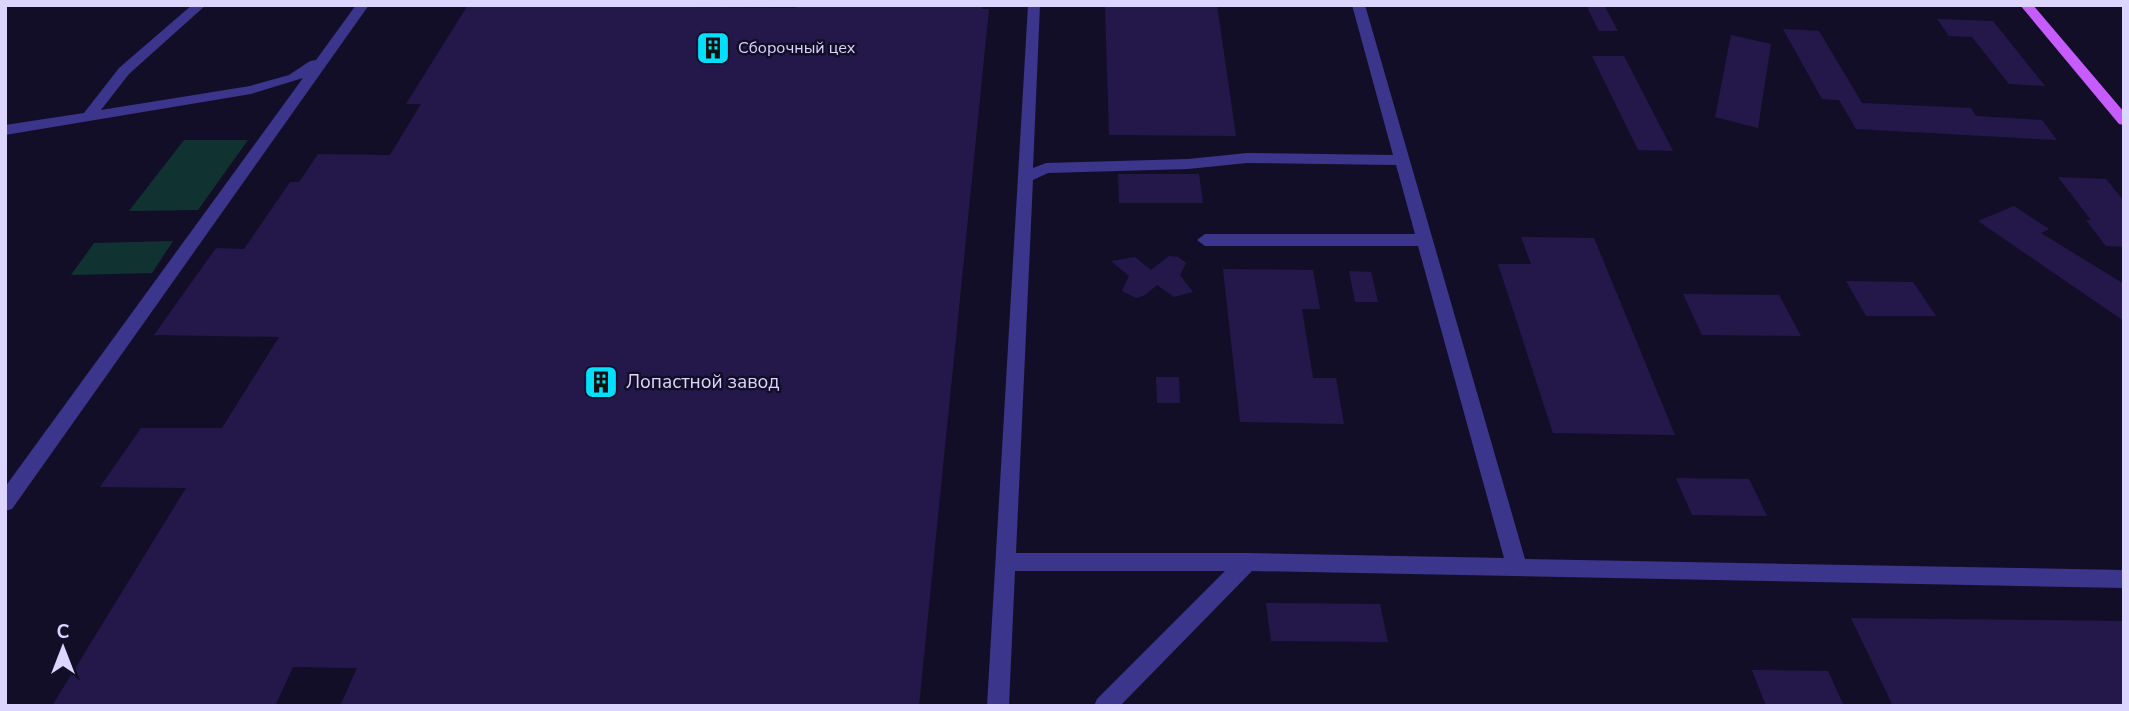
<svg xmlns="http://www.w3.org/2000/svg" width="2129" height="711" viewBox="0 0 2129 711" font-family="'Nunito Sans',sans-serif">
  <style>
    .green { fill: #103332 }
    .building { fill: #24184b }
    .lines { fill: none; stroke-linecap: round; stroke-linejoin: round }
    .minor { fill: #3b358b; fill-rule: evenodd }
    .major { fill: #c65cff; fill-rule: evenodd }
    .labels { text-anchor: middle; dominant-baseline: central; stroke-width: 5; stroke-linejoin: round; paint-order: stroke }
    .far-poi-label { font-size: 16px; fill: #dbd5ff; stroke: #130e28; text-anchor: start }
    .poi-label { font-size: 19px; fill: #dbd5ff; stroke: #130e28; text-anchor: start }
  </style>
  <rect width="100%" height="100%" fill="#130e28"/>
  <g class="green">
    <path d="M184,140H248L198,210L129,211Z"/>
    <path d="M173,241L152,273L71,275L94,243Z"/>
  </g>
  <g class="building">
    <path d="M468,5L796,8L797,5H982V9H989L919,706H340L357,668L293,667L275,706H52L186,488L100,487L141,428H222L279,337L154,335L216,248L244,249L290,182H299L318,154L390,155L421,104H406Z"/>
    <path d="M1105,5H1217L1236,136L1109,135Z"/>
    <path d="M1586,5H1604L1618,31H1599Z"/>
    <path d="M1937,19L1993,21L2045,86L2009,84L1972,37L1949,36Z"/>
    <path d="M1783,29L1819,31L1862,103L1971,108L1976,116L2042,120L2057,140L1856,129L1839,100L1822,99Z"/>
    <path d="M1731,35L1771,44L1758,128L1715,117Z"/>
    <path d="M1592,56H1624L1673,151L1638,150Z"/>
    <path d="M1118,174H1199L1203,203H1119Z"/>
    <path d="M2058,177L2106,179L2124,201V247L2106,246L2086,220H2091Z"/>
    <path d="M2014,206L2049,229L2041,233L2124,284V321L1978,221Z"/>
    <path d="M1521,237L1594,238L1675,435L1553,433L1498,264H1531Z"/>
    <path d="M1169,256L1178,257L1186,263L1180,275L1193,292L1174,297L1157,285L1145,295L1136,298L1122,291L1129,276L1111,261L1135,257L1151,270Z"/>
    <path d="M1223,269L1313,270L1320,309H1302L1313,378H1336L1344,424L1240,422Z"/>
    <path d="M1349,271L1371,272L1378,302H1355Z"/>
    <path d="M1846,281L1913,282L1936,316H1866Z"/>
    <path d="M1683,294L1779,295L1801,336L1702,335Z"/>
    <path d="M1156,377H1179L1180,403H1157Z"/>
    <path d="M1676,478L1749,479L1767,516L1692,515Z"/>
    <path d="M1266,603L1380,604L1388,642L1271,641Z"/>
    <path d="M1851,618L2124,621V706H1893Z"/>
    <path d="M1752,670L1828,671L1844,706H1766Z"/>
  </g>
  <g class="lines">
    <g class="minor">
      <path d="M192,5H206L129,74L101,110L250,86L289,75L310,61L316,60L356,5H369L12,509L5,511V487L303,78L251,94L5,135V125L84,113L119,68Z"/>
      <path d="M1028,5H1040L1033,168L1046,163L1188,159L1247,153L1393,155L1352,5H1365L1525,559L2124,570V588L1252,571L1120,706H1094L1097,699L1225,571H1015L1009,706H987ZM1247,163L1396,165L1415,234H1205L1197,240L1205,246H1418L1504,558L1247,553H1016L1033,180L1048,173L1188,169Z"/>
    </g>
    <path class="major" d="M2020,5H2033L2124,112V125L2119,124Z"/>
  </g>
  <defs>
    <g id="building-square" transform="scale(1.75)"><rect x="-9" y="-9" width="18" height="18" rx="4" fill="#01dfff" stroke="#130e28"/><path d="M-4-6H4V6H1V3H-1V6H-4ZM-2.5-4.3h1.7v1.8h-1.7ZM.8-4.3h1.7v1.8H.8ZM-2.5-1h1.7V.8h-1.7ZM.8-1h1.7V.8H.8Z" fill="#111"/></g>
  </defs>
  <g fill-rule="evenodd">
    <use href="#building-square" x="713" y="48"/>
    <use href="#building-square" x="601" y="382"/>
  </g>
  <g class="labels">
    <g class="far-poi-label">
      <text x="738" y="48">Сборочный цех</text>
    </g>
    <g class="poi-label">
      <text x="626" y="382">Лопастной завод</text>
    </g>
  </g>
  <rect width="2129" height="711" fill="none" stroke="#dbd5ff" stroke-width="14"/>
  <g transform="translate(63 648)" stroke="#130e28" stroke-width="5" paint-order="stroke">
  <path d="M0-5L12 26L0 18L-12 26Z" fill="#dbd5ff"/>
  <text y="-10" font-size="19" font-weight="bold" text-anchor="middle" fill="#dbd5ff">С</text>
  </g>
</svg>
